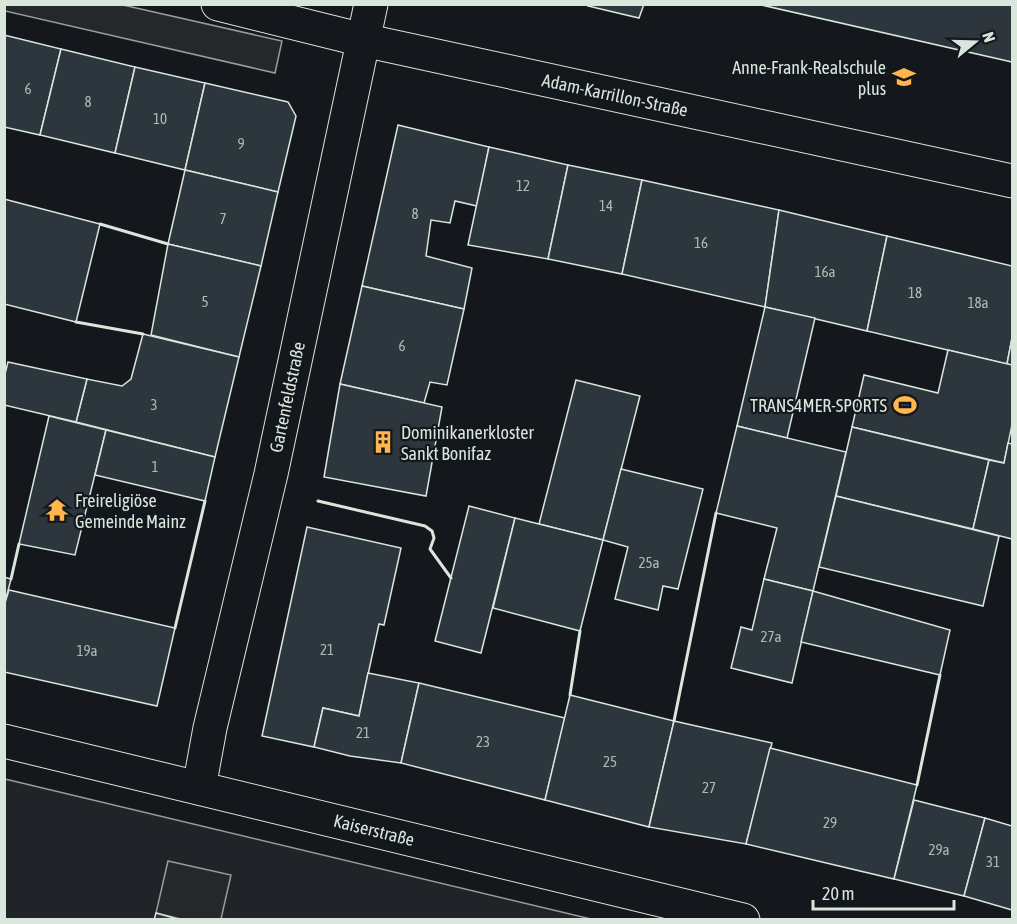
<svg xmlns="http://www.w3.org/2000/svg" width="1017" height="924" viewBox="0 0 1017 924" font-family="'Asap Condensed',sans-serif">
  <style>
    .green { fill: #202428; stroke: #939e99; stroke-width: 1.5 }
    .parking { fill: #24282b; stroke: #939e99; stroke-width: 1.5 }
    .building { fill: #2c363c; stroke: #d8e6dc; stroke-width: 1.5 }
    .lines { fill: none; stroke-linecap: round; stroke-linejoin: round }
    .minor-casing { stroke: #d8e6dc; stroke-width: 35 }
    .major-casing { stroke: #d8e6dc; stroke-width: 35 }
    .minor { stroke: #14181c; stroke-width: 33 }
    .major { stroke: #14181c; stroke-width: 33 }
    .wall { stroke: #d8e6dc; stroke-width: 3 }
    .labels { text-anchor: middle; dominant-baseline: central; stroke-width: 4.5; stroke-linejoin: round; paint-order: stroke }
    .number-label { font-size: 15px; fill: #adbab4 }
    .poi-label { font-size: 18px; fill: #d8e6dc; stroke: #14181c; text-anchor: end }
    .street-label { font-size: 18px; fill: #d8e6dc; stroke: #14181c }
  </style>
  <rect width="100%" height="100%" fill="#14181c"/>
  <path class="green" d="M5,779L591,919L5,920Z"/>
  <g class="parking">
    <path d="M5,4L123,5L282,41L275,73L5,11Z"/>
    <path d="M168,861L231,875L221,919H181L156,913Z"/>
  </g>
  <g class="building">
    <path d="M589,4H644L639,18L588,6Z"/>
    <path d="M757,4H1012V62Z"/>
    <path d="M4,35L61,49L40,135L4,127Z"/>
    <path d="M61,49L135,67L115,153L40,135Z"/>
    <path d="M135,67L205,83L185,170L115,153Z"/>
    <path d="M205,83L288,102L296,116L278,192L185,170Z"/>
    <path d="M398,125L489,147L477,206L455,201L450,223L431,220L426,256L472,268L464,309L362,286Z"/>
    <path d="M489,147L568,165L548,259L468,245Z"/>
    <path d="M568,165L642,180L622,274L548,259Z"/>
    <path d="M185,170L278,192L261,266L168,244Z"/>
    <path d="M642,180L779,210L765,307L622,274Z"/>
    <path d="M4,199L100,224L76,322L4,304Z"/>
    <path d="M779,210L887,236L867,331L765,307Z"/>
    <path d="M887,236L1012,266V338L1007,364L867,331Z"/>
    <path d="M168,244L261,266L239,357L151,335Z"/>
    <path d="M362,286L464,309L447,385L430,382L424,403L340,384Z"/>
    <path d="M765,307L815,318L787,438L737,426Z"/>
    <path d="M143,334L239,357L215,457L76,422L87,379L122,386L131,379Z"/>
    <path d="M1012,338V365L1007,364Z"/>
    <path d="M948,350L1012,365V425L1004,463L852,427L864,375L938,393Z"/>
    <path d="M8,362L87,379L76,422L4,405V378Z"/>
    <path d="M576,380L640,396L603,540L539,524Z"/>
    <path d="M340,384L442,407L426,496L324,477Z"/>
    <path d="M49,416L106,430L75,555L19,544Z"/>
    <path d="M737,426L846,452L813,591L764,579L777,528L716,513Z"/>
    <path d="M852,427L989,460L973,529L836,496Z"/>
    <path d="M106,430L215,457L205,501L95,475Z"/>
    <path d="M1008,443L1012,444V539L973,529L989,460L1004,463Z"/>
    <path d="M621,469L703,489L678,589L663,586L658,610L615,599L628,547L603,540Z"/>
    <path d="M836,496L999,536L983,606L819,567Z"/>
    <path d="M469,506L515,518L481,653L435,641Z"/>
    <path d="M515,518L603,540L580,631L493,608Z"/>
    <path d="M307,527L401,548L384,625L379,624L359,716L323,708L314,747L262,736Z"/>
    <path d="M4,577L11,579L4,606Z"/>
    <path d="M764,579L813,591L792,683L731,668L741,627L752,630Z"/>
    <path d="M9,590L175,628L157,706L4,672V606Z"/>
    <path d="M813,591L950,630L940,675L801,642Z"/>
    <path d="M368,673L419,683L401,763L350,756L314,747L323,708L359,716Z"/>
    <path d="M419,683L565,718L545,800L401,763Z"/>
    <path d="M570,695L674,721L649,827L545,800Z"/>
    <path d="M674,721L772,743L746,844L649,827Z"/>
    <path d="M770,748L917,785L894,879L746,844Z"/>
    <path d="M914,800L985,818L964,896L894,879Z"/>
    <path d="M985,818L1012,826V910L964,896Z"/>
    <path d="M156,913L181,920H154Z"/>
  </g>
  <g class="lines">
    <g class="minor-casing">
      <g id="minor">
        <path d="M218,4L363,40L1012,181"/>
        <path d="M199,788L210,728L271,474L371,4"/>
      </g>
    </g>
    <g class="major-casing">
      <path id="major" d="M4,741L743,920"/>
    </g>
    <use href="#minor" class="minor"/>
    <use href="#major" class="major"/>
    <g class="wall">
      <path d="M100,224L168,244"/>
      <path d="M76,322L143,334"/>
      <path d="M318,501L425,526L432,531L434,538L430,549L451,578"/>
      <path d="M11,579L19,544"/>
      <path d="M175,628L205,501"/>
      <path d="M570,695L580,631"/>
      <path d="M674,721L716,513"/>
      <path d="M917,785L940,675"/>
    </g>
  </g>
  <defs>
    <g id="school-bare" transform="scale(1.8)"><path d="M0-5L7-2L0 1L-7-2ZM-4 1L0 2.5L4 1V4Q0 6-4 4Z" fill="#ffb74d" stroke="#14181c" stroke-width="2.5" paint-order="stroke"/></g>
    <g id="stadium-bare" transform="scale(1.8)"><path d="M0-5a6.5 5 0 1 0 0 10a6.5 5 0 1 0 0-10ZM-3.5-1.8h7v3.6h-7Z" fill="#ffb74d" stroke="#14181c" stroke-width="2.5" paint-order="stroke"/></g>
    <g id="building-bare" transform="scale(1.8)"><path d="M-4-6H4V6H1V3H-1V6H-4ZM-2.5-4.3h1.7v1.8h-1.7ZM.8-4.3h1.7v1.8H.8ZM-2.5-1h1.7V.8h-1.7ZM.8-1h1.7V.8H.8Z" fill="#ffb74d" stroke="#14181c" stroke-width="2.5" paint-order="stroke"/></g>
    <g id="temple-bare" transform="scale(1.8)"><path d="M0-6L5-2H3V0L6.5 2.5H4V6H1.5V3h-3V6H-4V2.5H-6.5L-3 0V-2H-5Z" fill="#ffb74d" stroke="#14181c" stroke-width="2.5" paint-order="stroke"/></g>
  </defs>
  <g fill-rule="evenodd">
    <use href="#school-bare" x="904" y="77"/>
    <use href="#stadium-bare" x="905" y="405"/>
    <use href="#building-bare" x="383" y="442"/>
    <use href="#temple-bare" x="57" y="510"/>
  </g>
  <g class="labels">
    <g class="number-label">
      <text x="28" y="88">6</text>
      <text x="88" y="101">8</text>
      <text x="160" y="118">10</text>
      <text x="241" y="143">9</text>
      <text x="523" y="185">12</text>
      <text x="606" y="205">14</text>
      <text x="415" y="213">8</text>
      <text x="223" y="218">7</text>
      <text x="701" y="242">16</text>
      <text x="825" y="271">16a</text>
      <text x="915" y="292">18</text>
      <text x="205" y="301">5</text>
      <text x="978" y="302">18a</text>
      <text x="402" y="345">6</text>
      <text x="154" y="404">3</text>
      <text x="155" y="466">1</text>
      <text x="649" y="562">25a</text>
      <text x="771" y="636">27a</text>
      <text x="327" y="649">21</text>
      <text x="87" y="650">19a</text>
      <text x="363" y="732">21</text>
      <text x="483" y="741">23</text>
      <text x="610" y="761">25</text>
      <text x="709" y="787">27</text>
      <text x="830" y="822">29</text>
      <text x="939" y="849">29a</text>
      <text x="993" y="861">31</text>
    </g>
    <g class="poi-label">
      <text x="886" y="67">Anne-Frank-Realschule<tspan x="886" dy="21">plus</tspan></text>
      <text x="887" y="405">TRANS4MER-SPORTS</text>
      <text x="401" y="432" text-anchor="start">Dominikanerkloster<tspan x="401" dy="21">Sankt Bonifaz</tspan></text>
      <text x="75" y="500" text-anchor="start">Freireligiöse<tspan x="75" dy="21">Gemeinde Mainz</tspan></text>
    </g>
    <g class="street-label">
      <text transform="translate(615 95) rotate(12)">Adam-Karrillon-Straße</text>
      <text transform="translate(287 397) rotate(-78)">Gartenfeldstraße</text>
      <text transform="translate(374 830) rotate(14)">Kaiserstraße</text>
    </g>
  </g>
  <rect width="1017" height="924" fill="none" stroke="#d8e6dc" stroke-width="12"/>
  <g transform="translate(975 42) rotate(71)" stroke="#14181c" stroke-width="4.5" paint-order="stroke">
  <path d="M0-4.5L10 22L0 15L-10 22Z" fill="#d8e6dc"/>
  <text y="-9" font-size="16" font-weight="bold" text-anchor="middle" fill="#d8e6dc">N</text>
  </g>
  <path d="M813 900v9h141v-9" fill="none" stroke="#d8e6dc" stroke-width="3"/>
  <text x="822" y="900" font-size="18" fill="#d8e6dc" stroke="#14181c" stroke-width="4.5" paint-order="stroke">20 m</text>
</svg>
